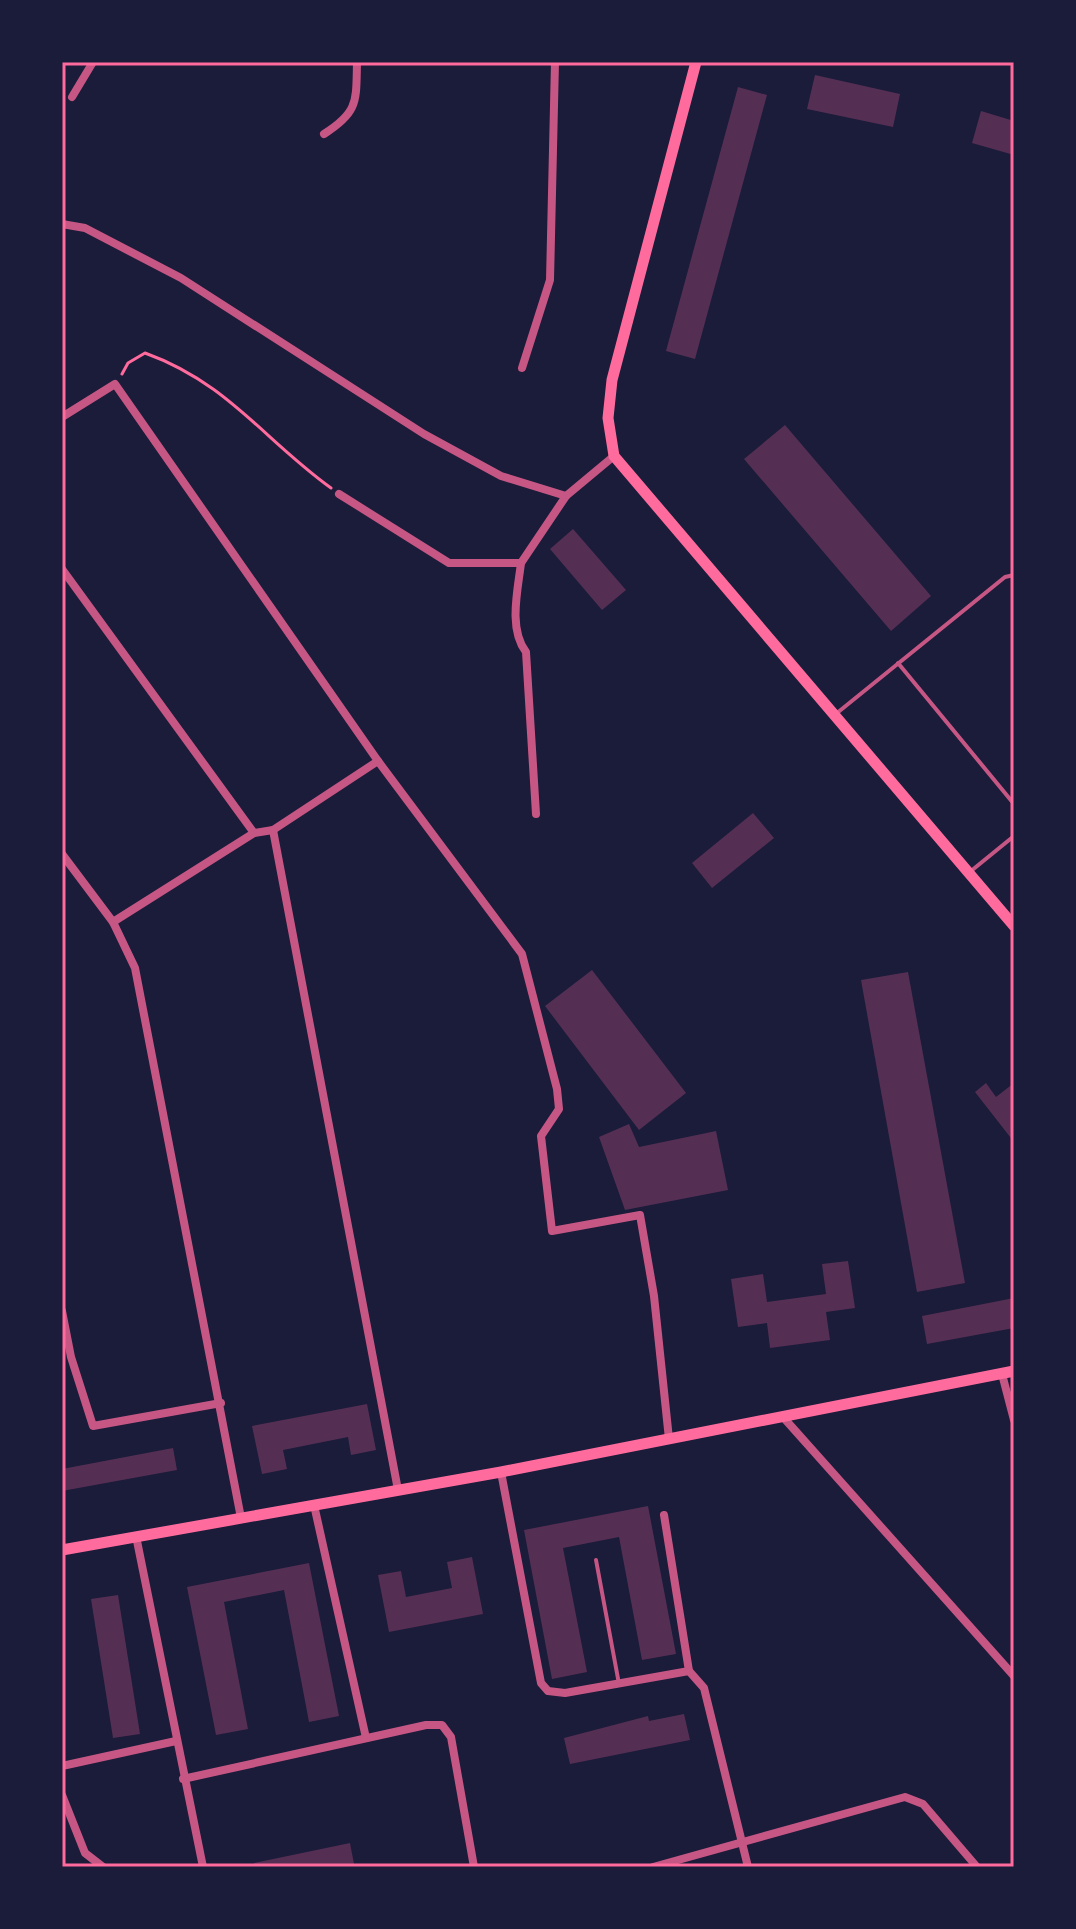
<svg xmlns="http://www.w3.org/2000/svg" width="1076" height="1929" viewBox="0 0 1076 1929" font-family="'Exo 2',sans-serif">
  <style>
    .building { fill: #542f53 }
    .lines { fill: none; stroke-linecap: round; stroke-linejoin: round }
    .path { stroke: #ff6b9d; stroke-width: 3 }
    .service { stroke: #c65784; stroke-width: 4 }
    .minor { stroke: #c65784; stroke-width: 8 }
    .secondary { stroke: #ff6b9d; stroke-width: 11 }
    .neatline { fill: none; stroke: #ff6b9d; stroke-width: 3 }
  </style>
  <rect width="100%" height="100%" fill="#1b1b3a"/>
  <g class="building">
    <path d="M815,75L900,94L893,127L807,109Z"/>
    <path d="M738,87L767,95L695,359L666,351Z"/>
    <path d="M981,111L1014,121V155L972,143Z"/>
    <path d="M785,425L931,596L891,631L744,459Z"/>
    <path d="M573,529L626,590L602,610L550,549Z"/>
    <path d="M753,813L774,838L712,888L692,863Z"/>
    <path d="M592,970L686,1093L639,1130L545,1006Z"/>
    <path d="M908,972L965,1283L917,1292L861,980Z"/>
    <path d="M986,1083L996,1097L1014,1083V1142L975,1092Z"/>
    <path d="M629,1124L639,1147L716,1131L728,1190L625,1210L599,1137Z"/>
    <path d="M848,1261L855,1308L826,1312L830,1340L770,1348L767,1323L738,1327L731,1279L763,1274L767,1302L826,1294L822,1264Z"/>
    <path d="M1014,1298V1328L927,1344L922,1316Z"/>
    <path d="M367,1404L376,1450L351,1455L348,1437L283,1450L287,1469L262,1474L252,1426Z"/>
    <path d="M173,1448L177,1470L62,1491V1469Z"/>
    <path d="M648,1506L676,1654L642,1660L619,1537L563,1548L587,1672L552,1679L524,1530Z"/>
    <path d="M472,1557L483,1614L389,1632L378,1575L401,1571L406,1597L452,1588L447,1562Z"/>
    <path d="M309,1563L339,1716L309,1722L284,1590L224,1602L248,1729L216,1735L187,1587Z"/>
    <path d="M118,1595L140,1734L113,1738L91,1599Z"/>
    <path d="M684,1714L690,1740L570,1764L564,1738L648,1716L649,1721Z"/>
    <path d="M350,1843L354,1864L255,1867L254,1863Z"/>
  </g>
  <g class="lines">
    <path class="path" d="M122,374L128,363L145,353C228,383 263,439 331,488"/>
    <g class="service">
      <path d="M898,663L1014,804"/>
      <path d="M837,713L1005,577L1014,575"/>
      <path d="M971,871L1014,836"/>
      <path d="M596,1560L619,1684"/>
    </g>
    <g class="minor">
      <path d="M72,97L93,62"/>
      <path d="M324,134C359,112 356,101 357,62"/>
      <path d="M62,224L85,228L181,278L424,434L501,476L566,496L614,456"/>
      <path d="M522,368L550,280L555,62"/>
      <path d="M62,417L115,384L378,761L522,954L557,1089L559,1109L541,1136L552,1231L640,1215L654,1296L669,1439"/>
      <path d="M339,494L449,563H521L566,496"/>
      <path d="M521,563C518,589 508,629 526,652L536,814"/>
      <path d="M62,569L254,833"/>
      <path d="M273,830L398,1490"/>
      <path d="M62,854L113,922L135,968L241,1518"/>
      <path d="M113,922L254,833L273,830L378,761"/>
      <path d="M62,1311L71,1357L93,1426L221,1403"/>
      <path d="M1002,1374L1014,1420"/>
      <path d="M783,1417L1014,1676"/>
      <path d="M501,1472L541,1683L548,1691L565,1693L689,1671"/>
      <path d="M314,1505L366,1738"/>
      <path d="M664,1515L689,1671L704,1688L748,1867"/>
      <path d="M136,1536L203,1867"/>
      <path d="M62,1766L176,1741"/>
      <path d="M183,1779L426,1725H442L451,1737L474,1867"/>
      <path d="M62,1795L85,1853L103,1867"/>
      <path d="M653,1867L905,1797L923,1804L977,1867"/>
    </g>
    <g class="secondary">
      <path d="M696,62L612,380L608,418L614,456L1014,926"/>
      <path d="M62,1550L501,1472L1014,1371"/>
    </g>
  </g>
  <rect width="1076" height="1929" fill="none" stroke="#1b1b3a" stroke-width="128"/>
  <rect x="64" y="64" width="948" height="1801" class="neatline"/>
</svg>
